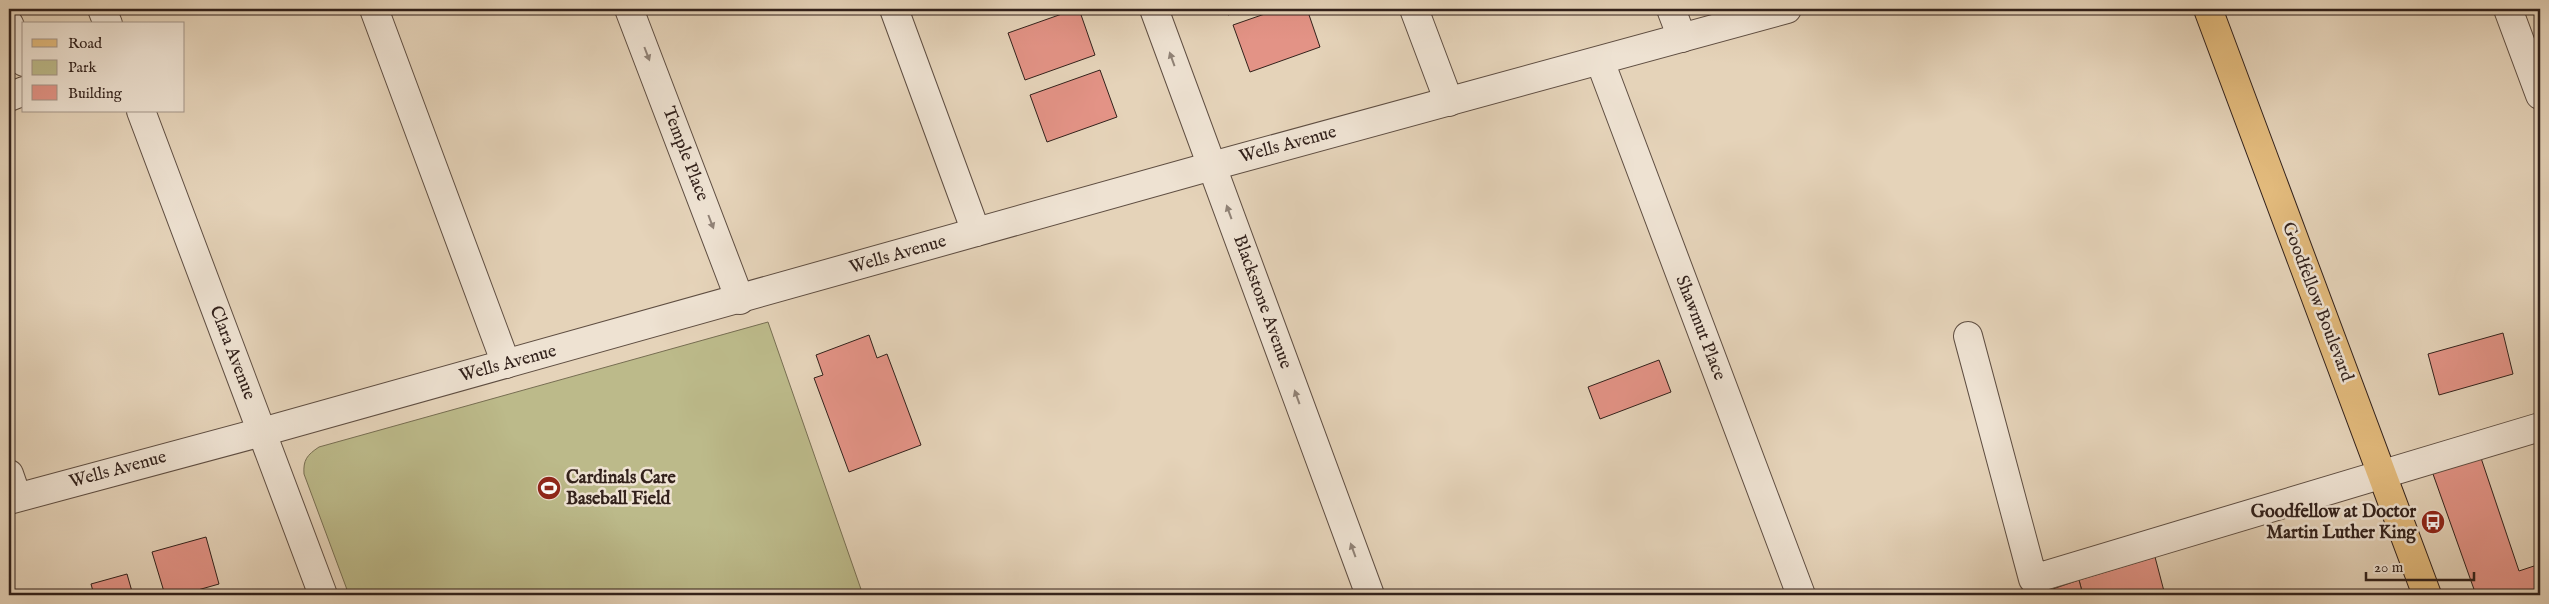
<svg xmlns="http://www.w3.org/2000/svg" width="2549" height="604" viewBox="0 0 2549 604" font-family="'IM FELL English',serif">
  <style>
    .green { fill: #bcba8a; stroke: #776e52 }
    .building { fill: #e39386; stroke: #32211b }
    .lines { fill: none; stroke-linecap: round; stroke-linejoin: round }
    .minor-casing { stroke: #5f4e42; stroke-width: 30 }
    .major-casing { stroke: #32211b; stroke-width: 30 }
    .minor { stroke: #eee2d2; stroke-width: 28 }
    .major { stroke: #e2ba7c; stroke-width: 28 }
    .oneway { fill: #908276 }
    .labels { text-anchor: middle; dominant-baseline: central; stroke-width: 5; stroke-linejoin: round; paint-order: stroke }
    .street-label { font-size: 18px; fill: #32211b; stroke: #eee2d2 }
    .poi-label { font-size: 18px; font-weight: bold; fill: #32211b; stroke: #eee2d2; text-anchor: start }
  </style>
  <rect width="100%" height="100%" fill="#e5d3b9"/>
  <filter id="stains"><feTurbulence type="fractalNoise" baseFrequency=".004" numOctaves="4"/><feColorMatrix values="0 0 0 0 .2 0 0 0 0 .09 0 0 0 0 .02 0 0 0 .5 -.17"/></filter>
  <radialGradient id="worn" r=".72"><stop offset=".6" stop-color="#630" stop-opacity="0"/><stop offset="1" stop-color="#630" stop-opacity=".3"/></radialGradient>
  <path class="green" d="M768,322L863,595H349L304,474C303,460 307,455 319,447Z"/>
  <g class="building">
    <path d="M1076,9H1079L1095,55L1025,80L1008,33Z"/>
    <path d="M1225,9H1245L1228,15Z"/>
    <path d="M1279,9H1307L1320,47L1250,72L1233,25Z"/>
    <path d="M1100,70L1117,117L1047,142L1030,95Z"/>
    <path d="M2503,333L2513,374L2439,395L2428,354Z"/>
    <path d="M869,335L877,358L887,354L921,445L849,472L814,378L823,375L816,355Z"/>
    <path d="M1659,360L1671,392L1600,419L1588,387Z"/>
    <path d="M2480,455L2519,571L2540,564V595H2476L2433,474Z"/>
    <path d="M206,537L219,584L180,595H165L152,552Z"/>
    <path d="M2155,557L2165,595H2083L2079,580Z"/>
    <path d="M127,574L133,595H94L91,584Z"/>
    <path d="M2079,580L2083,595H2041V593Z"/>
  </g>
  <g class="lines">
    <g class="minor-casing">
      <g id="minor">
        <path d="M102,9L108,24"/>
        <path d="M374,9L506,364"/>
        <path d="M629,9L740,300"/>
        <path d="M894,9L976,232"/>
        <path d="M1154,9L1370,595"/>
        <path d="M1414,9L1449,102"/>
        <path d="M1671,9L1682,38"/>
        <path d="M2508,9L2540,95"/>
        <path d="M9,24L24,62"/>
        <path d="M1600,61L1801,595"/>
        <path d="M9,97L24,91"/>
        <path d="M141,111L323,595"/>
        <path d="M1968,336L2033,579L2540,427"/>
        <path d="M9,474L17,497"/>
        <path d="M9,500L262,432L1212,166L1787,9"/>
      </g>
    </g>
    <g class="major-casing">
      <path id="major" d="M2208,9L2427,595"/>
    </g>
    <use href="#minor" class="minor"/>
    <use href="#major" class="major"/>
  </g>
  <defs><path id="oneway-solid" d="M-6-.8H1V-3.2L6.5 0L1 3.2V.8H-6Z" transform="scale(1.25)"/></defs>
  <g class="oneway">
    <use href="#oneway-solid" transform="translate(647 54) rotate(69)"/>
    <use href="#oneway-solid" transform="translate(1172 59) rotate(-110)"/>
    <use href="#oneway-solid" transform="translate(1229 212) rotate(-110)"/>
    <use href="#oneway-solid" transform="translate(711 222) rotate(69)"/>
    <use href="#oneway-solid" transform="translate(1297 397) rotate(-110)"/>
    <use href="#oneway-solid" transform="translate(1353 550) rotate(-110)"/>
  </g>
  <defs>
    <g id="stadium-disc" transform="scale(1.25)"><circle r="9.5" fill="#8f2418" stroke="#eee2d2"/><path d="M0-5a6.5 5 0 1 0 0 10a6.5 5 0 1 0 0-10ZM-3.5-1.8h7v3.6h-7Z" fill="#fff"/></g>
    <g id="bus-disc" transform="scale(1.25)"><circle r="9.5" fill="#8f2418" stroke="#eee2d2"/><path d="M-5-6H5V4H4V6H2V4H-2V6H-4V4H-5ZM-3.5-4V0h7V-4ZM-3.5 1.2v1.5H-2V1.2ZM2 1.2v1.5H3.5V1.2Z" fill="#fff"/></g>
  </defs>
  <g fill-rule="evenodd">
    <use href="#stadium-disc" x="549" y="488"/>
    <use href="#bus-disc" x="2433" y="522"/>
  </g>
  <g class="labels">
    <g class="street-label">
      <text transform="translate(1288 145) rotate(-15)">Wells Avenue</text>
      <text transform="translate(685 154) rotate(69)">Temple Place</text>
      <text transform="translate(898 255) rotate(-16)">Wells Avenue</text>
      <text transform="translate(1262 302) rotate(70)">Blackstone Avenue</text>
      <text transform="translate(2317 302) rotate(69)">Goodfellow Boulevard</text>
      <text transform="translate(1700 328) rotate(69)">Shawmut Place</text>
      <text transform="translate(232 353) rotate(69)">Clara Avenue</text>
      <text transform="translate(508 364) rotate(-15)">Wells Avenue</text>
      <text transform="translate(118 470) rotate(-15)">Wells Avenue</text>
    </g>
    <g class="poi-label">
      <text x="566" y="478">Cardinals Care<tspan x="566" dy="21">Baseball Field</tspan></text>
      <text x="2416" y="512" text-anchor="end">Goodfellow at Doctor<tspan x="2416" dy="21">Martin Luther King</tspan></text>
    </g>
  </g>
  <rect width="2549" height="604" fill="none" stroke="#e5d3b9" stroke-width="30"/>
  <rect x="10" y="10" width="2529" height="584" fill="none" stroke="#32211b" stroke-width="2.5"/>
  <rect x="15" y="15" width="2519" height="574" fill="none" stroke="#32211b"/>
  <rect x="22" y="22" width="162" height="90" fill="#eee2d2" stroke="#a39589"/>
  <rect x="32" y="39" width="25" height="8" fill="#e2ba7c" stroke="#a39589"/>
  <text x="68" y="48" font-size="15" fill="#32211b">Road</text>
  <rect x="32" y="60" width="25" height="15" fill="#bcba8a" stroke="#a39589"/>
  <text x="68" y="72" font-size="15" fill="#32211b">Park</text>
  <rect x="32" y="85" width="25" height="15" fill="#e39386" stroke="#a39589"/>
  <text x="68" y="98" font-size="15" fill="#32211b">Building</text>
  <path d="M2366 572v8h108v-8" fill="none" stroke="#32211b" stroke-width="2.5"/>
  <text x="2374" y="572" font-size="15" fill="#32211b" stroke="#eee2d2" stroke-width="4" paint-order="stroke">20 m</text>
  <rect width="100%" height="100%" filter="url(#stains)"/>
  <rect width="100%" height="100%" fill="url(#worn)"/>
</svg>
